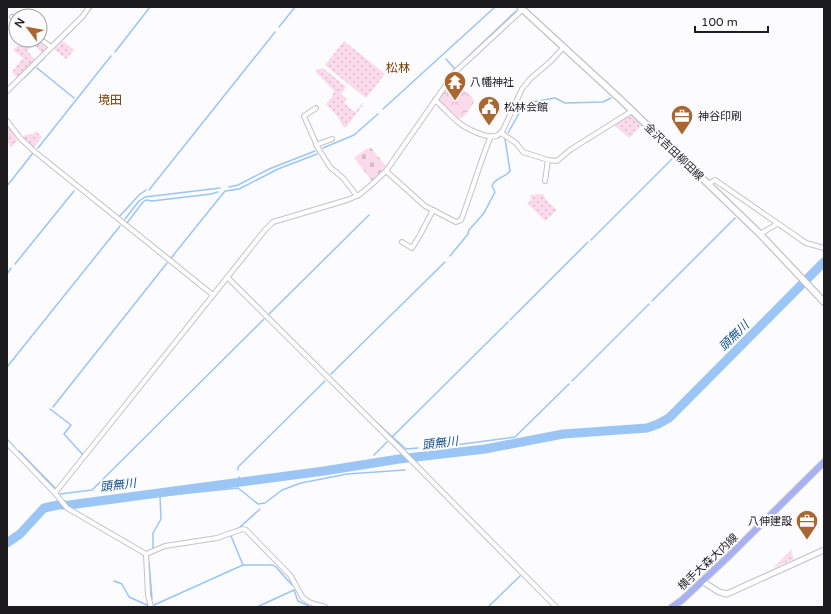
<svg xmlns="http://www.w3.org/2000/svg" width="831" height="614" viewBox="0 0 831 614" font-family="'Varela Round','Noto Sans JP',sans-serif">
  <style>
    .grass { fill: url(#grass-dots) }
    .forest { fill: url(#forest-crowns) }
    .cemetery { fill: url(#cemetery-stones) }
    .lines { fill: none; stroke-linecap: round; stroke-linejoin: round }
    .stream { stroke: #9ac5f4; stroke-width: 1.5 }
    .river { stroke: #9ac5f4; stroke-width: 9 }
    .minor-casing { stroke: #c3c2c8; stroke-width: 6 }
    .tertiary-casing { stroke: #c3c2c8; stroke-width: 7 }
    .secondary-casing { stroke: #c3c2c8; stroke-width: 8 }
    .primary-casing { stroke: #d6d6d6; stroke-width: 8 }
    .minor { stroke: #fff; stroke-width: 4 }
    .tertiary { stroke: #fff; stroke-width: 5 }
    .secondary { stroke: #fff; stroke-width: 5.5 }
    .primary { stroke: #a7b0f0; stroke-width: 6 }
    .labels { text-anchor: middle; dominant-baseline: central; stroke-width: 4; stroke-linejoin: round; paint-order: stroke }
    .poi-label { font-size: 11px; fill: #1c1b1e; stroke: #fcfbfe; text-anchor: start }
    .street-label { font-size: 11px; fill: #1c1b1e; stroke: #fcfbfe }
    .neighbourhood-label { font-size: 12px; fill: #753d02; stroke: #fcfbfe }
    .water-label { font-size: 12px; font-style: italic; fill: #135088; stroke: #fcfbfe }
  </style>
  <defs>
    <pattern id="grass-dots" width="8" height="8" patternUnits="userSpaceOnUse"><rect width="8" height="8" fill="#fbdaeb"/><path d="M2 2h.1M6 6h.1" fill="none" stroke="#d7bac9" stroke-width="1.8" stroke-linecap="round"/></pattern>
    <pattern id="forest-crowns" width="20" height="18" patternUnits="userSpaceOnUse"><rect width="20" height="18" fill="#fbdaeb"/><path d="M2 6a3 3 0 1 1 6 0M12 15a3 3 0 1 1 6 0" fill="none" stroke="#d7bac9"/></pattern>
    <pattern id="cemetery-stones" width="16" height="16" patternUnits="userSpaceOnUse"><rect width="16" height="16" fill="#fbdaeb"/><path d="M2 7V4a2 2 0 0 1 4 0v3zM10 15v-3a2 2 0 0 1 4 0v3z" fill="#d7bac9"/></pattern>
  </defs>
  <rect width="100%" height="100%" fill="#fcfbfe"/>
  <g class="grass">
    <path d="M25,40H36L46,48L42,53L34,45L27,50L35,60L17,78L12,72L23,58L13,50Z"/>
    <path d="M63,41L74,50L66,59L54,49Z"/>
    <path d="M344,41L385,74L366,98L325,65Z"/>
    <path d="M323,68L346,87L341,94L347,99L344,103L355,112L363,103H364L347,126L344,128L338,117L326,104L332,97L334,91L315,71Z"/>
    <path d="M630,114L642,125L629,138L614,125Z"/>
    <path d="M7,125L18,140L11,147L7,141Z"/>
    <path d="M36,131L42,137L33,148L23,137L27,134L28,135L31,134L32,135Z"/>
    <path d="M543,194L546,200L557,210L545,221L527,203L531,201L530,195Z"/>
    <path d="M791,550L794,559L773,568Z"/>
  </g>
  <path class="forest" d="M454,87C463,90 471,92 474,102C462,123 455,126 438,107L439,96L447,89Z"/>
  <path class="cemetery" d="M371,148L386,166L372,181L354,158L366,149Z"/>
  <g class="lines">
    <g class="stream">
      <path d="M79,23L92,7"/>
      <path d="M279,27L295,7"/>
      <path d="M64,38L75,27"/>
      <path d="M115,52L150,7"/>
      <path d="M446,59L455,69L516,11"/>
      <path d="M37,68L74,98"/>
      <path d="M24,78L45,57"/>
      <path d="M383,109L495,7"/>
      <path d="M508,133L522,108L532,102L555,98L565,103L603,102L611,98"/>
      <path d="M38,148L111,56"/>
      <path d="M323,148L354,135L378,114"/>
      <path d="M7,186L33,153"/>
      <path d="M229,187L238,185L269,169L315,151"/>
      <path d="M149,190L275,32"/>
      <path d="M119,217L139,195L146,190"/>
      <path d="M125,219L139,201L145,197L220,188"/>
      <path d="M127,223L143,202L146,200L152,201L211,194L218,192"/>
      <path d="M591,240L674,157"/>
      <path d="M450,256L468,234L469,230L484,213L495,192L492,186C495,177 505,178 510,171L505,139"/>
      <path d="M171,258L225,191L239,189L278,169L317,154"/>
      <path d="M15,264L74,191"/>
      <path d="M7,274L11,268"/>
      <path d="M652,301L735,218"/>
      <path d="M269,314L369,215"/>
      <path d="M510,320L588,242"/>
      <path d="M7,367L120,226"/>
      <path d="M331,374L445,262"/>
      <path d="M572,381L649,304"/>
      <path d="M53,407L167,263"/>
      <path d="M50,409L71,425L64,434L83,455"/>
      <path d="M367,414L406,449L418,448"/>
      <path d="M392,437L508,322"/>
      <path d="M7,439L15,448"/>
      <path d="M448,446L515,437L569,384"/>
      <path d="M19,451L56,489"/>
      <path d="M374,455L387,442"/>
      <path d="M238,470V467L325,381"/>
      <path d="M239,477L240,481"/>
      <path d="M60,494L92,490L264,319"/>
      <path d="M232,531L239,528L260,509"/>
      <path d="M231,536L243,565"/>
      <path d="M153,549V533L161,519L160,496L238,488L258,504L265,503L282,490L301,483L347,474L405,470"/>
      <path d="M149,562L152,599"/>
      <path d="M114,581L122,584L129,597L149,606"/>
      <path d="M154,605L243,565H273L276,567L292,585"/>
      <path d="M257,607L294,590L298,601L311,607"/>
      <path d="M488,607L520,576"/>
    </g>
    <path class="river" d="M7,543L20,534L44,508L58,505H69L324,471L399,459L485,449L563,434L647,428L658,424L669,418L824,262"/>
    <g class="minor-casing">
      <g id="minor">
        <path d="M12,17L16,20"/>
        <path d="M40,39L51,47"/>
        <path d="M7,91L83,16L89,7"/>
        <path d="M435,100C443,107 450,115 458,122C465,128 487,139 496,136C499,135 501,133 503,130L522,89L530,79L551,61L563,48"/>
        <path d="M316,108L304,116L318,148L330,167L343,178L357,196"/>
        <path d="M7,121L21,139L34,151L213,295"/>
        <path d="M501,133L516,143L523,152L548,160L557,161L570,150L632,111"/>
        <path d="M316,145L332,139"/>
        <path d="M386,171L425,206L456,222L461,220C472,192 479,164 491,136"/>
        <path d="M545,181L548,160"/>
        <path d="M708,184L715,180L806,243L824,248"/>
        <path d="M760,234L777,224"/>
        <path d="M402,242L412,248L420,235L433,210"/>
        <path d="M228,278L400,449L556,607"/>
        <path d="M7,443L55,493L67,508L146,554"/>
        <path d="M55,493L265,230L273,222L347,200L359,195L370,186L386,171L455,72L522,10"/>
        <path d="M146,554L165,546L217,538L243,529L246,530L290,575L303,598L311,603L325,607"/>
        <path d="M146,554L148,595L151,607"/>
      </g>
    </g>
    <g class="tertiary-casing">
      <path id="tertiary" d="M702,581L719,592L727,594L824,550"/>
    </g>
    <g class="secondary-casing">
      <path id="secondary" d="M520,7L620,99L760,234L824,302"/>
    </g>
    <g class="primary-casing">
      <path id="primary" d="M672,607L682,600L730,555L824,462"/>
    </g>
    <use href="#minor" class="minor"/>
    <use href="#tertiary" class="tertiary"/>
    <use href="#secondary" class="secondary"/>
    <use href="#primary" class="primary"/>
  </g>
  <defs>
    <g id="temple-pin" transform="scale(1.15)"><path d="M0 17L-7.5 6A9.5 9.5 0 1 1 7.5 6Z" fill="#a86731" stroke="#fcfbfe"/><path d="M0-6L5-2H3V0L6.5 2.5H4V6H1.5V3h-3V6H-4V2.5H-6.5L-3 0V-2H-5Z" fill="#fff"/></g>
    <g id="civic-pin" transform="scale(1.15)"><path d="M0 17L-7.5 6A9.5 9.5 0 1 1 7.5 6Z" fill="#a86731" stroke="#fcfbfe"/><path d="M-.6-6.5H3V-4.5H.6V-3L4-1V1h2V6H-6V1h2V-1L-.6-3ZM-1.2 2.5V6h2.4V2.5Z" fill="#fff"/></g>
    <g id="office-pin" transform="scale(1.15)"><path d="M0 17L-7.5 6A9.5 9.5 0 1 1 7.5 6Z" fill="#a86731" stroke="#fcfbfe"/><path d="M-6-3h4V-5.5h4V-3h4V5H-6ZM-1-4.5V-3h2v-1.5ZM-6 0V1H6V0Z" fill="#fff"/></g>
  </defs>
  <g fill-rule="evenodd">
    <use href="#temple-pin" x="455" y="82"/>
    <use href="#civic-pin" x="489" y="107"/>
    <use href="#office-pin" x="682" y="116"/>
    <use href="#office-pin" x="807" y="521"/>
  </g>
  <g class="labels">
    <g class="poi-label">
      <text x="470" y="82">八幡神社</text>
      <text x="504" y="107">松林会館</text>
      <text x="698" y="116">神谷印刷</text>
      <text x="792" y="521" text-anchor="end">八伸建設</text>
    </g>
    <g class="street-label">
      <text transform="translate(674 152) rotate(44)">金沢吉田柳田線</text>
      <text transform="translate(708 562) rotate(-43)">横手大森大内線</text>
    </g>
    <g class="neighbourhood-label">
      <text x="398" y="68">松林</text>
      <text x="110" y="100">境田</text>
    </g>
    <g class="water-label">
      <text transform="translate(734 336) rotate(-45)">頭無川</text>
      <text transform="translate(440 443) rotate(-7)">頭無川</text>
      <text transform="translate(118 485) rotate(-7)">頭無川</text>
    </g>
  </g>
  <rect width="831" height="614" fill="none" stroke="#1c1b1e" stroke-width="16"/>
  <g transform="translate(28 28) rotate(302)"><circle r="19" fill="#fcfbfe" stroke="#a2a1a4"/>
  <path d="M0-3L7 15L0 10L-7 15Z" fill="#a86731"/>
  <text y="-6" font-size="11" font-weight="bold" text-anchor="middle" fill="#1c1b1e">N</text>
  </g>
  <path d="M695 26v6h73v-6" fill="none" stroke="#1c1b1e" stroke-width="2"/>
  <text x="701" y="26" font-size="12" fill="#1c1b1e" stroke="#fcfbfe" stroke-width="3" paint-order="stroke">100 m</text>
</svg>
